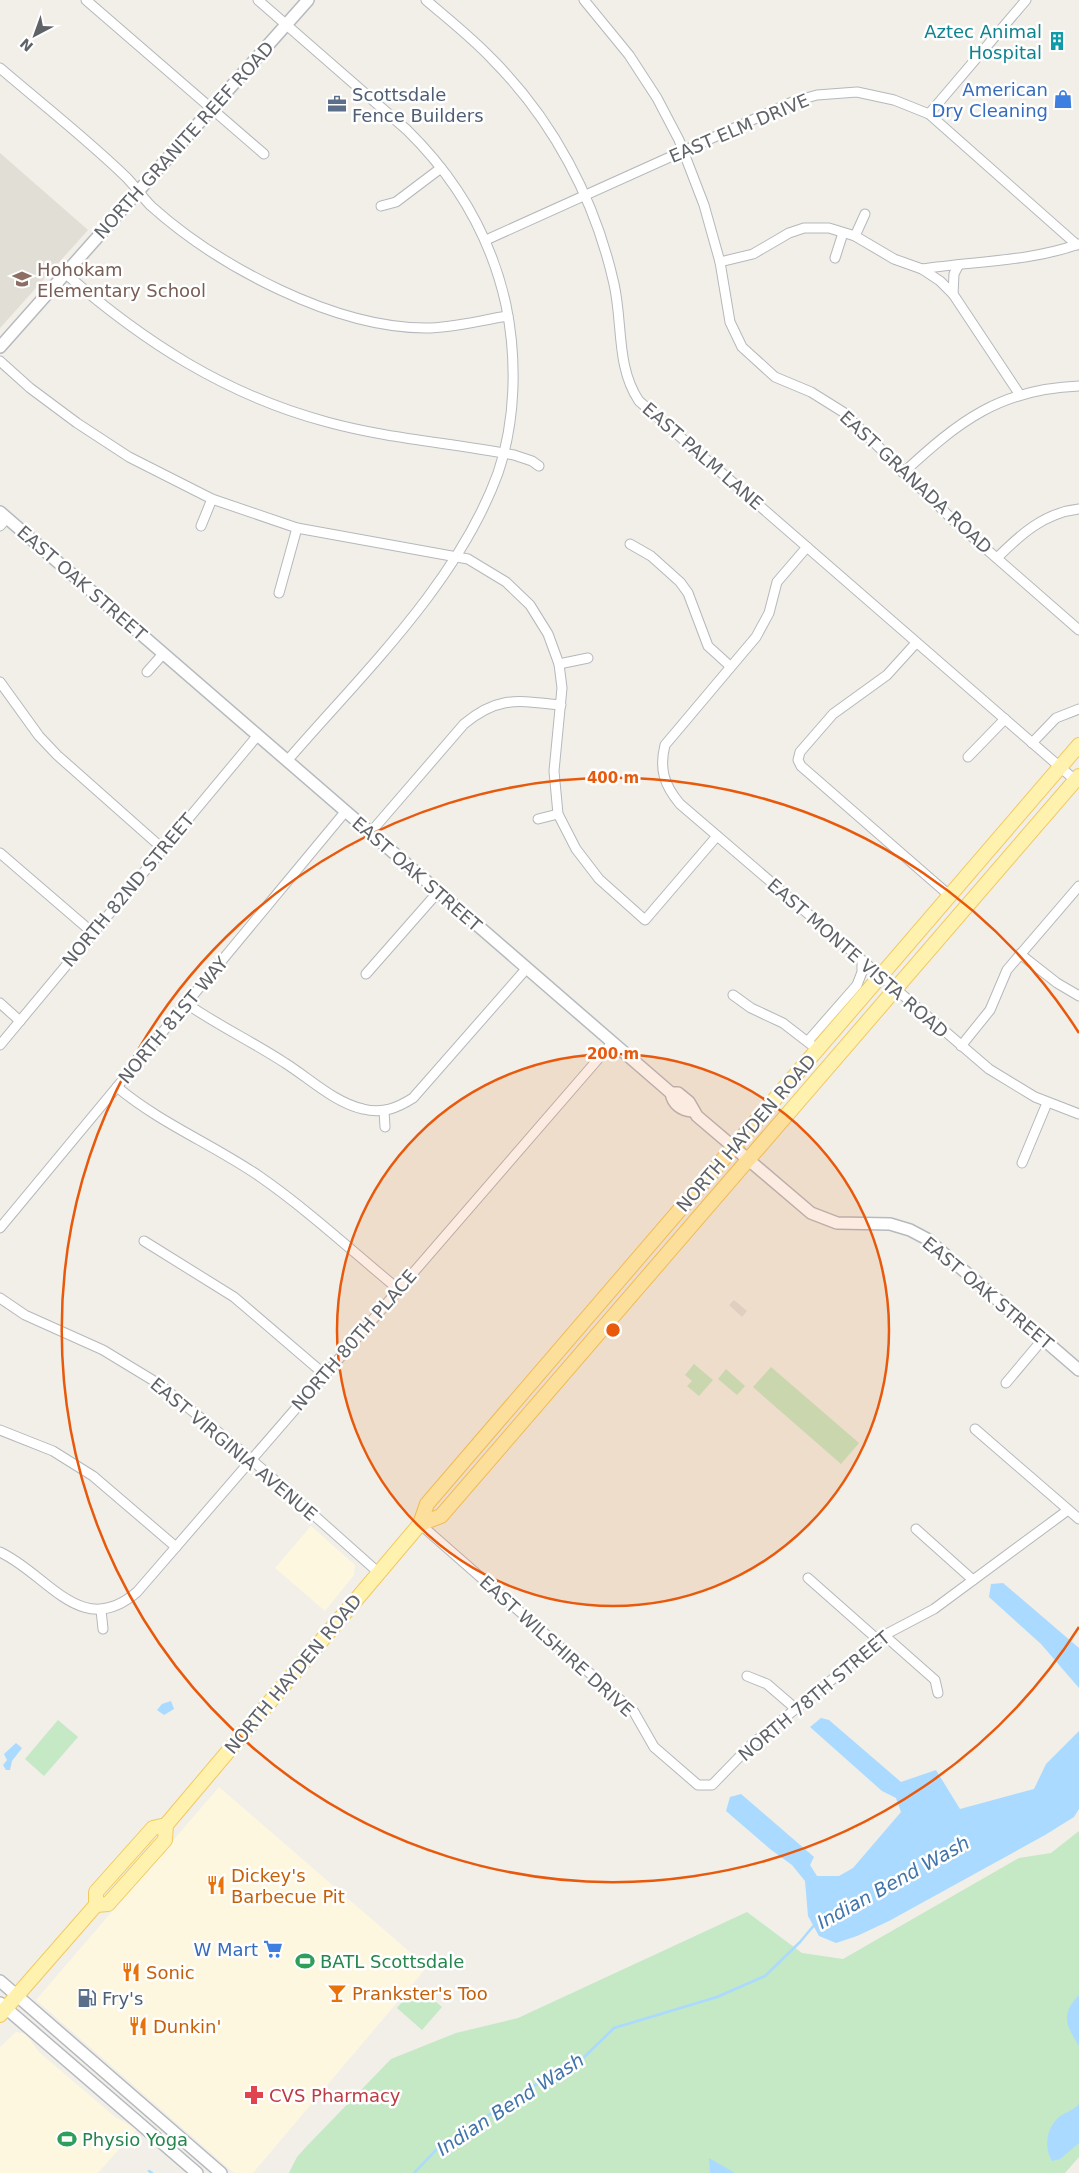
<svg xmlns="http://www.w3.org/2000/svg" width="1079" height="2173" viewBox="0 0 1079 2173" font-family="'DejaVu Sans',sans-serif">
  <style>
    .commercial { fill: #fef7e0 }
    .industrial { fill: #e0deda }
    .education { fill: #e1ded6 }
    .green { fill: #c5e8c5 }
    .water { fill: #aadaff }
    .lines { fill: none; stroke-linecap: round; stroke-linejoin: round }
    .stream { stroke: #aadaff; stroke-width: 2.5 }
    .street-casing { stroke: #b5b8bc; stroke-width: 11 }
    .secondary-casing { stroke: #b6babf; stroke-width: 14 }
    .primary-casing { stroke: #f2c960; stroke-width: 16 }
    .street { stroke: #fff; stroke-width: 9 }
    .secondary { stroke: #fff; stroke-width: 11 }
    .primary { stroke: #fff2af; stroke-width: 14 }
    .ring { fill: none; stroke: #e8590c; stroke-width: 2.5 }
    .labels { text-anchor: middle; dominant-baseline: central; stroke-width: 5; stroke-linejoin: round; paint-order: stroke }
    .culture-label { font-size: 18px; fill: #0d838f; stroke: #fff; text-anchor: end }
    .shop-label { font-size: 18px; fill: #366cbe; stroke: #fff; text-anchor: end }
    .service-label { font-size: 18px; fill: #4e5e75; stroke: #fff; text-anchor: start }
    .street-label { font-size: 18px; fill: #5f6368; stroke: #fff }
    .education-label { font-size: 18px; fill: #785e54; stroke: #fff; text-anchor: start }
    .food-label { font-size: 18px; fill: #c56008; stroke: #fff; text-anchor: start }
    .leisure-label { font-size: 18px; fill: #27864d; stroke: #fff; text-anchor: start }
    .health-label { font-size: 18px; fill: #be3a42; stroke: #fff; text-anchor: start }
    .water-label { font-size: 19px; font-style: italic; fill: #4174aa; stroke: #fff }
    .centre { fill: #e8590c; stroke: #fff; stroke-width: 2.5 }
    .ring-label { font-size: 15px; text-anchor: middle; font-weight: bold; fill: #e8590c; stroke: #fff; stroke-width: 5; stroke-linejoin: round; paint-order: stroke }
  </style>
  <rect width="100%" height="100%" fill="#f1efe8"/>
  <g class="commercial">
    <path d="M311,1526L355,1565L354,1575L325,1611L275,1568Z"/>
    <path d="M219,1787L427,1967L253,2173H234L36,2000Z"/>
    <path d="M16,2032L26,2034L39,2052L115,2117L137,2129L98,2173H0V2047Z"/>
  </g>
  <path class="industrial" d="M734,1300L747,1311L742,1317L729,1305Z"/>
  <path class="education" d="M0,153L88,230L0,328Z"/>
  <g class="green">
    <path d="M694,1364L713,1380L699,1396L687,1386L692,1381L685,1375Z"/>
    <path d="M771,1367L859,1443L841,1464L753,1387Z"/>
    <path d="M726,1369L745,1386L737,1395L718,1379Z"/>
    <path d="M58,1720L78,1737L44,1776L25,1759Z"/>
    <path d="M1079,1831V2157L1065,2173H289L297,2157L305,2148L391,2059L456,2033L518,2018L747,1912L802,1953L843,1959L1019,1858L1051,1853Z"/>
    <path d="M416,1985L442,2007L422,2030L397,2008Z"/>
  </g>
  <g class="water">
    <path d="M1003,1583L1079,1648V1688L1041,1644L989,1597L991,1584Z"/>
    <path d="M171,1701L174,1709L164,1715L157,1710L162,1704Z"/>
    <path d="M821,1718L829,1720L901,1782L936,1770L960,1809L1034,1789L1046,1764L1079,1731V1809L1074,1817L1045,1835L889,1921L857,1936L836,1943L819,1936L808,1916L805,1881L792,1865L770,1849L726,1811L730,1797L741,1794L814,1857L810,1865L817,1876H839L853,1868L901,1812L896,1798L882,1791L810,1727Z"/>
    <path d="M16,1743L22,1748L12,1761L10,1770H6L3,1765L7,1760L4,1754Z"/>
    <path d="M1079,1995V2046C1066,2025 1060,2015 1079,1995Z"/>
    <path d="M1079,2104V2143L1060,2159L1052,2161C1044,2147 1046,2129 1059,2117C1066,2112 1073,2111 1079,2104Z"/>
    <path d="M709,2158L735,2173H710Z"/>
  </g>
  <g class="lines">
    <g class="stream">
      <path d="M149,2171L152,2173"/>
      <path d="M414,2173L439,2147L535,2085L573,2068L614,2028L717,1997L765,1976L800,1942L815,1924"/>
    </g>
    <g class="street-casing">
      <g id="street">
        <path d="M86,0L264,154"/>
        <path d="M258,0L407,130C456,178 491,237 506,305C517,359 516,420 498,473C458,583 362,674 287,761"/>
        <path d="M426,0C448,19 471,37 491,58C553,120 595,199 614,284C623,324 616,367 639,401L1075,780"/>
        <path d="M584,0L629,55L657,98L679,140L704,205L720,262L730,322L742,347L775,377L811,392L843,412L953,520L1079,630"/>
        <path d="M0,68C42,104 87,139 126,177C135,186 142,197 151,206C218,266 334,328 426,328C453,328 481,320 508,316"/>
        <path d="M929,114L1026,0"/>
        <path d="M381,206L396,202L441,168"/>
        <path d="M855,236L865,214"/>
        <path d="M486,240L792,102L817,95L857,92L894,100L929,114L1077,245"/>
        <path d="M835,258L843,233"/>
        <path d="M720,262L753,254L789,233L804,228H829L855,236L894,259L922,269L940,281L953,294L1020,395"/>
        <path d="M922,269C974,261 1028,262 1079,244"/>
        <path d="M66,274C144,342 226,395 327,422C389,439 452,443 514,455L532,461L539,466"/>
        <path d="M953,294L954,274L958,266"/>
        <path d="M0,361L30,388L77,423L129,457L212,499L297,528L468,559L506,582L530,605L548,634L559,664L562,688L554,771L558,814L576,849L599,879L645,920L717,836"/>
        <path d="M903,473C959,421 1000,389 1079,386"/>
        <path d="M0,526L7,518"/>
        <path d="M201,526L212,499"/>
        <path d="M630,544L651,556L680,582L688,593L708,646L730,666"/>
        <path d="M807,547L777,582L769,613L756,637L665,745C659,769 664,785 680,804L989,1069L1035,1097L1079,1114"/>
        <path d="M997,558C1021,534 1044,513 1079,509"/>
        <path d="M279,593L297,528"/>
        <path d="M916,643L887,675L833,714L800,752L798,760L801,766L949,895"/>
        <path d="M559,664L588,658"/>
        <path d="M147,672L163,654"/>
        <path d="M0,682L39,736L57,755L162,848"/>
        <path d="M1032,743L1056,718L1079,709"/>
        <path d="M968,757L1005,719"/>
        <path d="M538,819L558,814"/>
        <path d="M370,833L464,724C499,695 519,701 561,705"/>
        <path d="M0,853L93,933"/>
        <path d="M1020,954L1057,983L1079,996"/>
        <path d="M366,974L438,892"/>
        <path d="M733,995L751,1008L783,1023L818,1050"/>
        <path d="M0,1003L20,1021"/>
        <path d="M187,1004C219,1026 253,1042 285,1063C309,1078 335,1103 363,1109C383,1114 397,1108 413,1098L527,968"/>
        <path d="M808,1041L857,985L862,972V961"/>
        <path d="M0,1045L258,735"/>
        <path d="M961,1046L990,1010L1007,970L1079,886"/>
        <path d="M117,1087C160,1123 212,1144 259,1176C308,1210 352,1251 398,1289"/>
        <path d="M384,1111L385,1127"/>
        <path d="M1022,1163L1047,1103"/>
        <path d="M0,1228L345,812"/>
        <path d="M144,1241L234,1297L324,1374"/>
        <path d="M0,1298L25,1315L103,1350L159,1384L244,1453L379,1573"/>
        <path d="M1006,1383L1043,1339"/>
        <path d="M975,1429L1079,1519"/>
        <path d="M0,1430L53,1451L93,1476L176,1547"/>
        <path d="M420,1524L634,1712L654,1747L698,1785H712L752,1744L834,1678L877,1639L934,1609L1068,1510"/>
        <path d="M916,1529L973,1580"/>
        <path d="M0,1552C49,1575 81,1640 137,1592L612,1043"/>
        <path d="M808,1578L877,1639"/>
        <path d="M101,1610L103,1629"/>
        <path d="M884,1635L935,1680L938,1693"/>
        <path d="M747,1676L767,1684L796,1709"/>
      </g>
    </g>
    <g class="secondary-casing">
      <g id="secondary">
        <path d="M0,347L308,0"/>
        <path d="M0,512L671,1093C673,1104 681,1110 692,1111"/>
        <path d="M671,1093H678L689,1102L697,1116L811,1213L837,1223L890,1224L910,1230L927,1239L1079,1370"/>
        <path d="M0,1981L221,2173"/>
        <path d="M0,2003L197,2173"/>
      </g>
    </g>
    <g class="primary-casing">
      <g id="primary">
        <path d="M420,1524L441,1516L1079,776"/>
        <path d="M96,1905L108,1904L165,1840L166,1825L420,1524L427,1504L1079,745"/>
        <path d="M0,2015L96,1905V1892L153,1828L166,1825"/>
      </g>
    </g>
    <use href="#street" class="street"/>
    <use href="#secondary" class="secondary"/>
    <use href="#primary" class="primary"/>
  </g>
  <circle cx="613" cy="1330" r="276" fill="#e8590c" fill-opacity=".12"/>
  <g class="ring">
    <circle cx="613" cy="1330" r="276"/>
    <path d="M1079 1627A552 552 0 1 1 1079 1033"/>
  </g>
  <defs>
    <g id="building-bare" transform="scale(1.5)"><path d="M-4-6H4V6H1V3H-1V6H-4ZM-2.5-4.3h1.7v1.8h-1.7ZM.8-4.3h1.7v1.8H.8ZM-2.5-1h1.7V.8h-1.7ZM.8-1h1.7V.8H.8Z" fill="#0f9aa8" stroke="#fff" stroke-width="2.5" paint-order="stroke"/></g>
    <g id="shop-bare" transform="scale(1.5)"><path d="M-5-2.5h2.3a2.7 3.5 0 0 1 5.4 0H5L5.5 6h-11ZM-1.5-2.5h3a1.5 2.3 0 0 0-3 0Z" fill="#3f7fe0" stroke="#fff" stroke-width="2.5" paint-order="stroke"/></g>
    <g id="office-bare" transform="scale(1.5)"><path d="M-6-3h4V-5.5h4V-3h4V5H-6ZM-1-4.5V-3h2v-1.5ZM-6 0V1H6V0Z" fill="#5c6f8a" stroke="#fff" stroke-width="2.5" paint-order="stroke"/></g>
    <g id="school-bare" transform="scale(1.5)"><path d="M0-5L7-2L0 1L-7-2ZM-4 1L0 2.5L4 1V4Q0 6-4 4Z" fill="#8d6e63" stroke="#fff" stroke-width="2.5" paint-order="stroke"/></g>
    <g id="restaurant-bare" transform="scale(1.5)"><path d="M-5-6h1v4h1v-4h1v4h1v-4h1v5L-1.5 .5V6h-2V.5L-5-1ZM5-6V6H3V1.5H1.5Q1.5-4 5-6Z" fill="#e8710a" stroke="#fff" stroke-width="2.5" paint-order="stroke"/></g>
    <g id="supermarket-bare" transform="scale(1.5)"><path d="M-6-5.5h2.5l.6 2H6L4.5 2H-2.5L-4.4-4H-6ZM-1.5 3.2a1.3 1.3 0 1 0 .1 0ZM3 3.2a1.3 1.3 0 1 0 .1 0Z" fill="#3f7fe0" stroke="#fff" stroke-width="2.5" paint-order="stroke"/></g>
    <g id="stadium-bare" transform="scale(1.5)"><path d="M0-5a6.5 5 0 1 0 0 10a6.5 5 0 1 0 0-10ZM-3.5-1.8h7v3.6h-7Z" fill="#2e9e5b" stroke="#fff" stroke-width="2.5" paint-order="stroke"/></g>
    <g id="bar-bare" transform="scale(1.5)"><path d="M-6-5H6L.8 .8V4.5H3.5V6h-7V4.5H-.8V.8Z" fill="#e8710a" stroke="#fff" stroke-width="2.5" paint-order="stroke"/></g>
    <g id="fuel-bare" transform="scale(1.5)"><path d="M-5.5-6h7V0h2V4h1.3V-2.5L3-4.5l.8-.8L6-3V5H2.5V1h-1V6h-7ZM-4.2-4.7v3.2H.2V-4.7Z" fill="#5c6f8a" stroke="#fff" stroke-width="2.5" paint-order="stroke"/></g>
    <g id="pharmacy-bare" transform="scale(1.5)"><path d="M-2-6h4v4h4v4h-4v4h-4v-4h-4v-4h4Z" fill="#e0444e" stroke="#fff" stroke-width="2.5" paint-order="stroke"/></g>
  </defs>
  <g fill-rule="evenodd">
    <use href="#building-bare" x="1057" y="41"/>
    <use href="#shop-bare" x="1063" y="99"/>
    <use href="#office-bare" x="337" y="104"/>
    <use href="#school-bare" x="22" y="279"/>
    <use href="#restaurant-bare" x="216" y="1885"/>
    <use href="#supermarket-bare" x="273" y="1949"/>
    <use href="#stadium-bare" x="305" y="1961"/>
    <use href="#restaurant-bare" x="131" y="1972"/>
    <use href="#bar-bare" x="337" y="1993"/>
    <use href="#fuel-bare" x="87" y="1998"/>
    <use href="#restaurant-bare" x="138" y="2026"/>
    <use href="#pharmacy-bare" x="254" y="2095"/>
    <use href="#stadium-bare" x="67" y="2139"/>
  </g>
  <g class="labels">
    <g class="culture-label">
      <text x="1042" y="31">Aztec Animal<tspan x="1042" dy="21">Hospital</tspan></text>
    </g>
    <g class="shop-label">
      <text x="1048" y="89">American<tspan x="1048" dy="21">Dry Cleaning</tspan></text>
      <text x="258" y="1949">W Mart</text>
    </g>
    <g class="service-label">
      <text x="352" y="94">Scottsdale<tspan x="352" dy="21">Fence Builders</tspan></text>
      <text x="102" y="1998">Fry's</text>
    </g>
    <g class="street-label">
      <text transform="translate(739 128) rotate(-23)">EAST ELM DRIVE</text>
      <text transform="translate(184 140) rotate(-48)">NORTH GRANITE REEF ROAD</text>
      <text transform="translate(703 456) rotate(41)">EAST PALM LANE</text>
      <text transform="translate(916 482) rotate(43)">EAST GRANADA ROAD</text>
      <text transform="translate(82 583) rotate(41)">EAST OAK STREET</text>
      <text transform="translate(417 874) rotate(41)">EAST OAK STREET</text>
      <text transform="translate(128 890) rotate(-50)">NORTH 82ND STREET</text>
      <text transform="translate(858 958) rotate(41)">EAST MONTE VISTA ROAD</text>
      <text transform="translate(173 1020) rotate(-50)">NORTH 81ST WAY</text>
      <text transform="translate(746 1133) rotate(-49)">NORTH HAYDEN ROAD</text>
      <text transform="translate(988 1293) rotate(40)">EAST OAK STREET</text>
      <text transform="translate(354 1340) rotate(-49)">NORTH 80TH PLACE</text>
      <text transform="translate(234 1449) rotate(40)">EAST VIRGINIA AVENUE</text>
      <text transform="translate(557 1646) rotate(42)">EAST WILSHIRE DRIVE</text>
      <text transform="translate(293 1674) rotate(-50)">NORTH HAYDEN ROAD</text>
      <text transform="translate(814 1696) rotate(-40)">NORTH 78TH STREET</text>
    </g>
    <g class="education-label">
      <text x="37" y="269">Hohokam<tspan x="37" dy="21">Elementary School</tspan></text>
    </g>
    <g class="food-label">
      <text x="231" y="1875">Dickey's<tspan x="231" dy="21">Barbecue Pit</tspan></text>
      <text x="146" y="1972">Sonic</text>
      <text x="352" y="1993">Prankster's Too</text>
      <text x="153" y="2026">Dunkin'</text>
    </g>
    <g class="leisure-label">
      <text x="320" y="1961">BATL Scottsdale</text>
      <text x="82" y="2139">Physio Yoga</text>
    </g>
    <g class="health-label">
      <text x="269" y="2095">CVS Pharmacy</text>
    </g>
    <g class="water-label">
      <text transform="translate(893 1882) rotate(-29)">Indian Bend Wash</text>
      <text transform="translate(510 2104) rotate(-33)">Indian Bend Wash</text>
    </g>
  </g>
  <circle cx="613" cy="1330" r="8" class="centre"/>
  <g class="ring-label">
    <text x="613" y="783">400 m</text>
    <text x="613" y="1059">200 m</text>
  </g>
  <g transform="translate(35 35) rotate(221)" stroke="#ffffff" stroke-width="4" paint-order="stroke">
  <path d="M0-4L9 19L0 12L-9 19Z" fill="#5f6368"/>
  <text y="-8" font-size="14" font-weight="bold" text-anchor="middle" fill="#5f6368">N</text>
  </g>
</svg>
